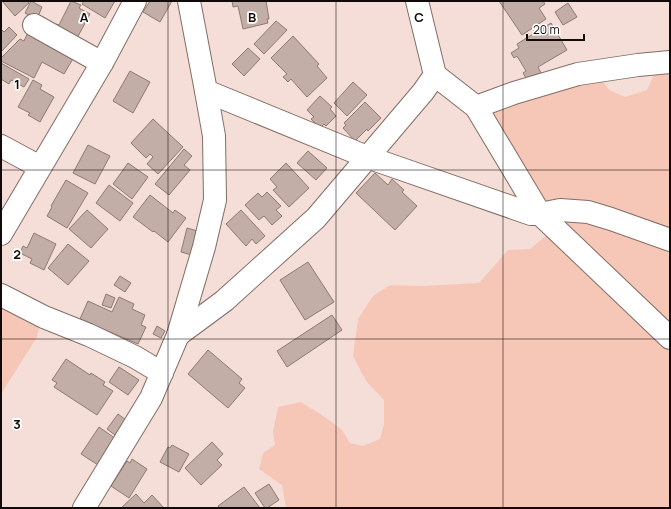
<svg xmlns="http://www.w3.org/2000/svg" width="671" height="509" viewBox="0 0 671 509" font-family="Manrope,sans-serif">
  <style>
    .green { fill: #f6c7b7 }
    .building { fill: #c3aea7; stroke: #8e7a73 }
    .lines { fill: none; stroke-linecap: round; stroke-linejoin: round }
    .minor-casing { stroke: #826e67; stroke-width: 24 }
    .minor { stroke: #fff; stroke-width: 22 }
    .grid { fill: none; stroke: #110a08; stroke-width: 1; stroke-opacity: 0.55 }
    .grid-label { font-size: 13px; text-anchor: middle; font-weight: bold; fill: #110a08; stroke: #fff; stroke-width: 3.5; stroke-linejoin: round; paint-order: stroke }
  </style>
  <rect width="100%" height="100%" fill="#f5ded7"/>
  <g class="green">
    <path d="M670,71V328L563,228L492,123L493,111L521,95L602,80L609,90L625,97L647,90L654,74Z"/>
    <path d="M548,234L670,347V508H286L282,485L259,469L263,453L275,445L273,432L278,407L301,402L325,417L342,430L350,443L363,446L380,439L384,424V400L366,381L353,356L358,319L373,296L390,285L423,286L479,283L508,250L530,249Z"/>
    <path d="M1,303L40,323L37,337L1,394Z"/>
  </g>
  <g class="building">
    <path d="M2,1H28L29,3L15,16Z"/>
    <path d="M31,1L42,7L37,19L25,13Z"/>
    <path d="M71,1L81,5L79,8L90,14L76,40L54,29L56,24L59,25Z"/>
    <path d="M84,1H115L105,18L82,4Z"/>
    <path d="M150,1H172L160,22L143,12Z"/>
    <path d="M232,1H266L269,19H267L268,23L243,29L238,6L233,7Z"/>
    <path d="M499,1H543L545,4L539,8L546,19L522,35Z"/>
    <path d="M568,3L577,17L563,25L555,12Z"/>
    <path d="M276,21L287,30L264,54L254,44Z"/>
    <path d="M551,23L567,50L538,67L541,73L528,81L523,73L526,71L517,56L514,58L511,53L519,48L517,44Z"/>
    <path d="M9,27L17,35L1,52V31L2,30L4,32Z"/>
    <path d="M29,30L74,57L64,74L42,62L34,78L1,61V58L20,39L24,41Z"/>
    <path d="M293,36L319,64L317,66L327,78L307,97L291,79L288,82L283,77L287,74L271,58Z"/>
    <path d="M248,48L260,59L244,76L232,64Z"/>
    <path d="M1,63L29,79L24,87L11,80L9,84L1,79Z"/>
    <path d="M130,71L150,82L133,113L113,101Z"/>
    <path d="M33,80L42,85L40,89L54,97L40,122L28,115L30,113L18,107Z"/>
    <path d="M353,82L367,95L347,116L334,103Z"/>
    <path d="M320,96L332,107L330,109L336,116L326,126L324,124L320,128L311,119L314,117L307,110Z"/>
    <path d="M365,102L381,118L368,131L367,129L355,141L343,128L346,125L344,123Z"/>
    <path d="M153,119L183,147L158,174L147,164L153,157L150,154L146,158L131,143Z"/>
    <path d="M88,145L110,156L95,184L73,173Z"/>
    <path d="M184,149L192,156L184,165L190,170L169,195L155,184Z"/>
    <path d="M308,151L327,168L316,180L297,163Z"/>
    <path d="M128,163L148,177L132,199L113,184Z"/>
    <path d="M286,163L309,188L289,207L273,190L277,187L270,179Z"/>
    <path d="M375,173L388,185L392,179L404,190L402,192L417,206L395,230L356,193Z"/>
    <path d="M66,180L88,193L67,228L47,216L52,207L51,206Z"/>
    <path d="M109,185L133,203L120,221L96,203Z"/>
    <path d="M267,192L281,206L276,210L282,216L272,225L264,216L259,220L245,205L258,193L262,197Z"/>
    <path d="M150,195L173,213L175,210L186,218L168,242L154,231L153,232L133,217Z"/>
    <path d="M87,210L108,229L91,248L69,229Z"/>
    <path d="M241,210L265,236L256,244L252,239L246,246L226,224Z"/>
    <path d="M187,228L201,232L195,256L181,252Z"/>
    <path d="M34,233L56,244L44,270L30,263L32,259L20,253L23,246L27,248Z"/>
    <path d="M68,244L89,261L68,285L48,268Z"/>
    <path d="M308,262L334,302L305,320L280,280Z"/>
    <path d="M120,276L131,283L125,292L114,285Z"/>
    <path d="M106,294L115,298L111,308L102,305Z"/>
    <path d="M119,297L134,304L132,309L145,315L141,325L146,327L138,344L80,319L88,301L112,312Z"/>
    <path d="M332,315L342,330L287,367L277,351Z"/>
    <path d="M157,326L165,331L161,338L153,334Z"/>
    <path d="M208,350L242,379L239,383L245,388L228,408L188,374Z"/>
    <path d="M66,359L90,375L91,373L105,382L103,385L113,391L97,415L54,387L57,383L52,380Z"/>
    <path d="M119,367L139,380L128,395L109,382Z"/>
    <path d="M118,414L126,420L115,435L107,429Z"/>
    <path d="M99,427L116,439L98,465L81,454Z"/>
    <path d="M212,442L223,454L217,460L222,465L201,485L185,468Z"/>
    <path d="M172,445L189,454L179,472L160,462L168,447L170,448Z"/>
    <path d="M132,459L147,469L129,498L111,486L127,461L130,463Z"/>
    <path d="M269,484L279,500L267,508H265L255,493Z"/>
    <path d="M244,487L260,508H220L218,506Z"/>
    <path d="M136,494L144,503L152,495L164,508H121Z"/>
  </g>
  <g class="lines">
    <g class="minor-casing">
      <g id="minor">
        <path d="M189,1L206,91L367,157L531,214H540L560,210L588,212L611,219L670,240"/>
        <path d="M34,25L102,63"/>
        <path d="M435,75L476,107L514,93L578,74L638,65L670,62"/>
        <path d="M476,107L540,214L670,338"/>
        <path d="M1,146L40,167"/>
        <path d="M1,234L102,63L135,1"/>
        <path d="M1,295L44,317L89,335L135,357L162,373"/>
        <path d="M178,335L224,301L316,218L423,92L435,75L417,1"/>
        <path d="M84,508L151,398L178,335L204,247L215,200L214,136L206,91"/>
      </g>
    </g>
    <use href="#minor" class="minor"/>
  </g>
  <path class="grid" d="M168,1V508M336,1V508M503,1V508M1,170H670M1,339H670"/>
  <g class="grid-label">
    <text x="84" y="22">A</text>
    <text x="252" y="22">B</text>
    <text x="419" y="22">C</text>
    <text x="17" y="89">1</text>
    <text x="17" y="259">2</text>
    <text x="17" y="429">3</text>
  </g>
  <rect width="671" height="509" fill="none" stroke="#110a08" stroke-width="4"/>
  <path d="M527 34v6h57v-6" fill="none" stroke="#110a08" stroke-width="2"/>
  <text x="533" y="34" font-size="12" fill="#110a08" stroke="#ffffff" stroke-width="3" paint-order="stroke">20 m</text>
</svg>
